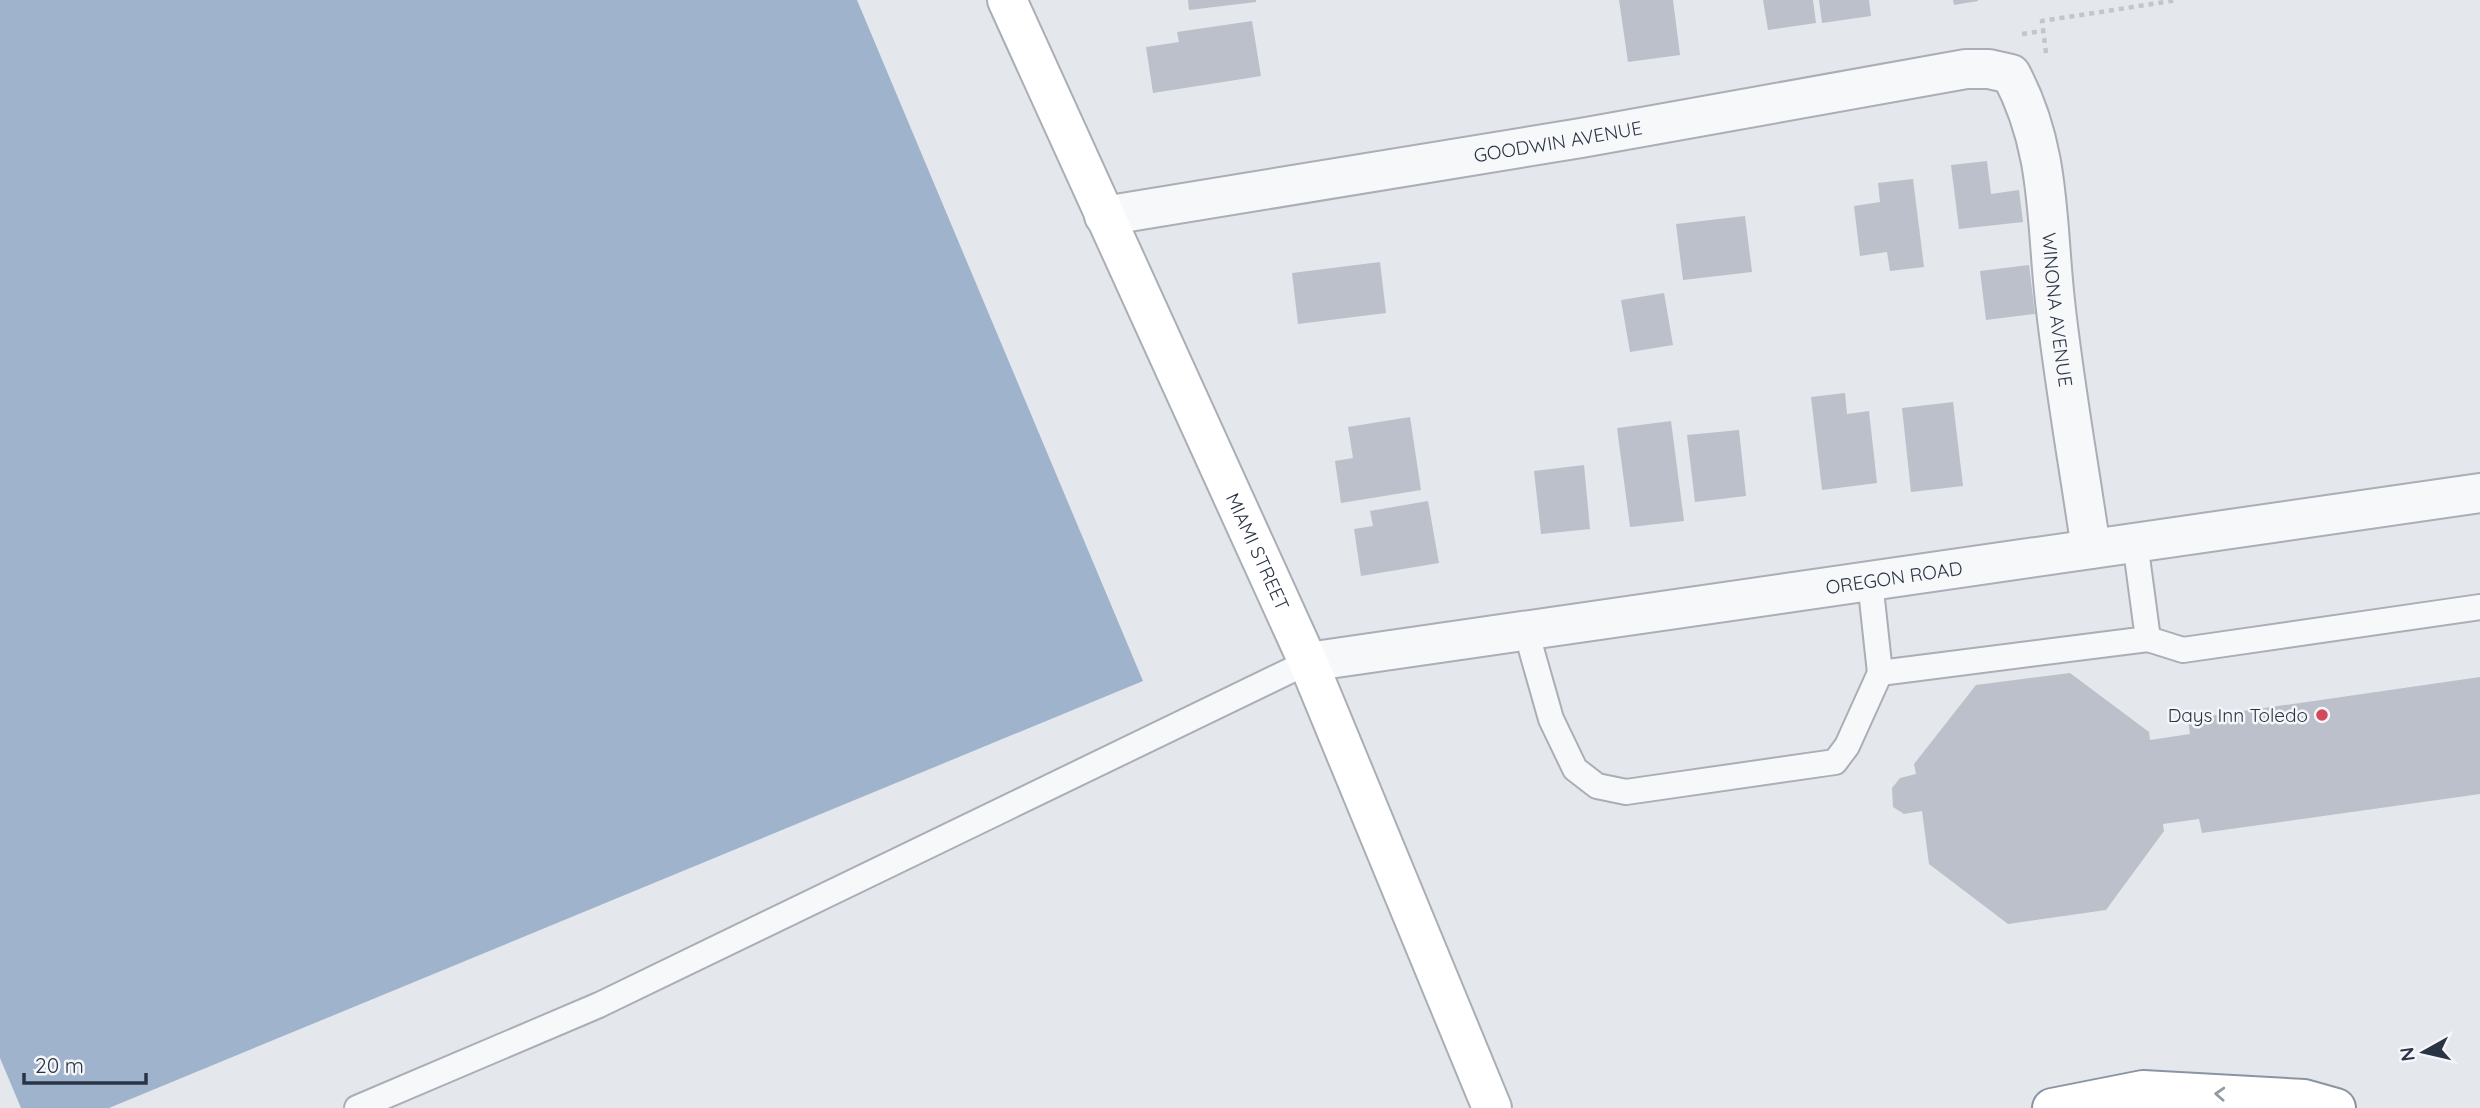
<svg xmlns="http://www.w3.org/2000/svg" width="2480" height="1108" viewBox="0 0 2480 1108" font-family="Quicksand,sans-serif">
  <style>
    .water { fill: #9fb4cc }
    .building { fill: #bbc0ca }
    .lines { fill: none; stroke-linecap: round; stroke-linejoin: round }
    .service-casing { stroke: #a9aeb7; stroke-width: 28 }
    .minor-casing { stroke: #a9aeb7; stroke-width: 42 }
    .tertiary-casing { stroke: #a9aeb7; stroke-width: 42 }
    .secondary-casing { stroke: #a9aeb7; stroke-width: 42 }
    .motorway-casing { stroke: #8b94a3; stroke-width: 42 }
    .path { stroke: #c2c5cb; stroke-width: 4.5; stroke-dasharray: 5 5; stroke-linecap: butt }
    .service { stroke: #f7f8fa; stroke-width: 24 }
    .minor { stroke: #f7f8fa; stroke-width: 38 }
    .tertiary { stroke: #f7f8fa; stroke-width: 38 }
    .secondary { stroke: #fff; stroke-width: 38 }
    .motorway { stroke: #fff; stroke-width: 38 }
    .oneway { stroke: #959aa2 }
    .poi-dot { fill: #d1495b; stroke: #f4f6f9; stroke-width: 2.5 }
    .labels { text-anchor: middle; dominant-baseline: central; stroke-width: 5; stroke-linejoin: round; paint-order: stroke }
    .street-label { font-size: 19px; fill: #2b3445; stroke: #f4f6f9 }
    .poi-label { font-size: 19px; fill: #2b3445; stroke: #f4f6f9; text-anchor: end }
  </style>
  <rect width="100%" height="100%" fill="#e4e7ec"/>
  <path class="water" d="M0,0H857L1143,681L109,1108H21L0,1058Z"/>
  <g class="building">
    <path d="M1188,0H1256V2L1189,10Z"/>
    <path d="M1619,0H1673L1680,55L1628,62Z"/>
    <path d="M1763,0H1813L1816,23L1768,30Z"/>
    <path d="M1819,0H1869L1871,16L1822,23Z"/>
    <path d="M1953,0H1978V1L1954,5Z"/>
    <path d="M1252,21L1261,76L1153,93L1146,47L1179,42L1177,32Z"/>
    <path d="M1987,161L1991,194L2019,190L2023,222L1959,229L1951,165Z"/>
    <path d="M1913,179L1924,267L1890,271L1887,252L1860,256L1854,206L1880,202L1878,183Z"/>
    <path d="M1745,216L1752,272L1683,280L1676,224Z"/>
    <path d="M1380,262L1386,313L1298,324L1292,273Z"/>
    <path d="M2029,265L2035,314L1986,320L1980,271Z"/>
    <path d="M1664,293L1673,345L1630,352L1621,300Z"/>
    <path d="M1845,393L1847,414L1869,411L1877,483L1822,490L1811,397Z"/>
    <path d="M1953,402L1963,486L1911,492L1902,408Z"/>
    <path d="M1410,417L1421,490L1341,503L1335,461L1353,458L1348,427Z"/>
    <path d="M1671,421L1684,521L1630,527L1617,428Z"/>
    <path d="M1739,430L1746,496L1695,502L1687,435Z"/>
    <path d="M1584,465L1590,529L1541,534L1534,471Z"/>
    <path d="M1428,501L1439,563L1361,576L1354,529L1373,526L1370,511Z"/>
    <path d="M2070,673L2149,732L2150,740L2190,734L2188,719L2480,677V794L2202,833L2199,819L2163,824L2164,831L2106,910L2008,924L1929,864L1922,811L1904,814L1893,807L1892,788L1900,778L1916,774L1914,764L1976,685Z"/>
  </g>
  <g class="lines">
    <g class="service-casing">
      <g id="service">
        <path d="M1870,581L1880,673L2148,639L2135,542"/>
        <path d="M1526,631L1551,719L1575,769L1597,786L1626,792L1835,762L1847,746L1880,673"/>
        <path d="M2148,639L2183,650L2480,607"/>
        <path d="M357,1108L599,1005L1308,662"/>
      </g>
    </g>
    <g class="minor-casing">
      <g id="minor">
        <path id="s1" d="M1104,216L1581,138L1966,69H1989L2011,74C2051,149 2046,220 2055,301C2064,384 2079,466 2091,549"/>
      </g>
    </g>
    <g class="tertiary-casing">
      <g id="tertiary">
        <path id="s2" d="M1308,662L2480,493"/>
      </g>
    </g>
    <g class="secondary-casing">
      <g id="secondary">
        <path id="s3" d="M1007,0L1308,662L1492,1108"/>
      </g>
    </g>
    <g class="motorway-casing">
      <path id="motorway" d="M2052,1108L2143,1090L2304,1099L2336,1108"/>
    </g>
    <g class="path">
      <path d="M2022,34L2043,31"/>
      <path d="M2046,53L2042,21L2178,0"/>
    </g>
    <use href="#service" class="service"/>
    <use href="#minor" class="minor"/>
    <use href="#tertiary" class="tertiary"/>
    <use href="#secondary" class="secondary"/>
    <use href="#motorway" class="motorway"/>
  </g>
  <defs><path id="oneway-chevron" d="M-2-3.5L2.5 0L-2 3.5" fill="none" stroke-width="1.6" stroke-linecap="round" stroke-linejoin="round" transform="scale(1.75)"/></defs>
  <use class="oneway" href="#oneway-chevron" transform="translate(2220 1094) rotate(-177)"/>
  <circle class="poi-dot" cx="2322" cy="715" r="7"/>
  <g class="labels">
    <g class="street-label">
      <text stroke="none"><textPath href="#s1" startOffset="460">GOODWIN AVENUE</textPath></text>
      <text stroke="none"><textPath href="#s1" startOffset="1162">WINONA AVENUE</textPath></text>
      <text stroke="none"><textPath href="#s3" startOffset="606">MIAMI STREET</textPath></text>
      <text stroke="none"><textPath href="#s2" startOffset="592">OREGON ROAD</textPath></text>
    </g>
    <g class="poi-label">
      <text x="2308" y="715">Days Inn Toledo</text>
    </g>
  </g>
  <g transform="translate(2424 1052) rotate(262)" stroke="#f4f6f9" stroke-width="5" paint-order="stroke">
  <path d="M0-5L12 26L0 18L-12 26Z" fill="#2b3445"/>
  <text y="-10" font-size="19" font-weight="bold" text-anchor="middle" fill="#2b3445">N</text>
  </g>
  <path d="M24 1073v10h122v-10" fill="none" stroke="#2b3445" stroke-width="3.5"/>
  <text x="35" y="1073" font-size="21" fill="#2b3445" stroke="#f4f6f9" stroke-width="5" paint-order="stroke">20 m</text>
</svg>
